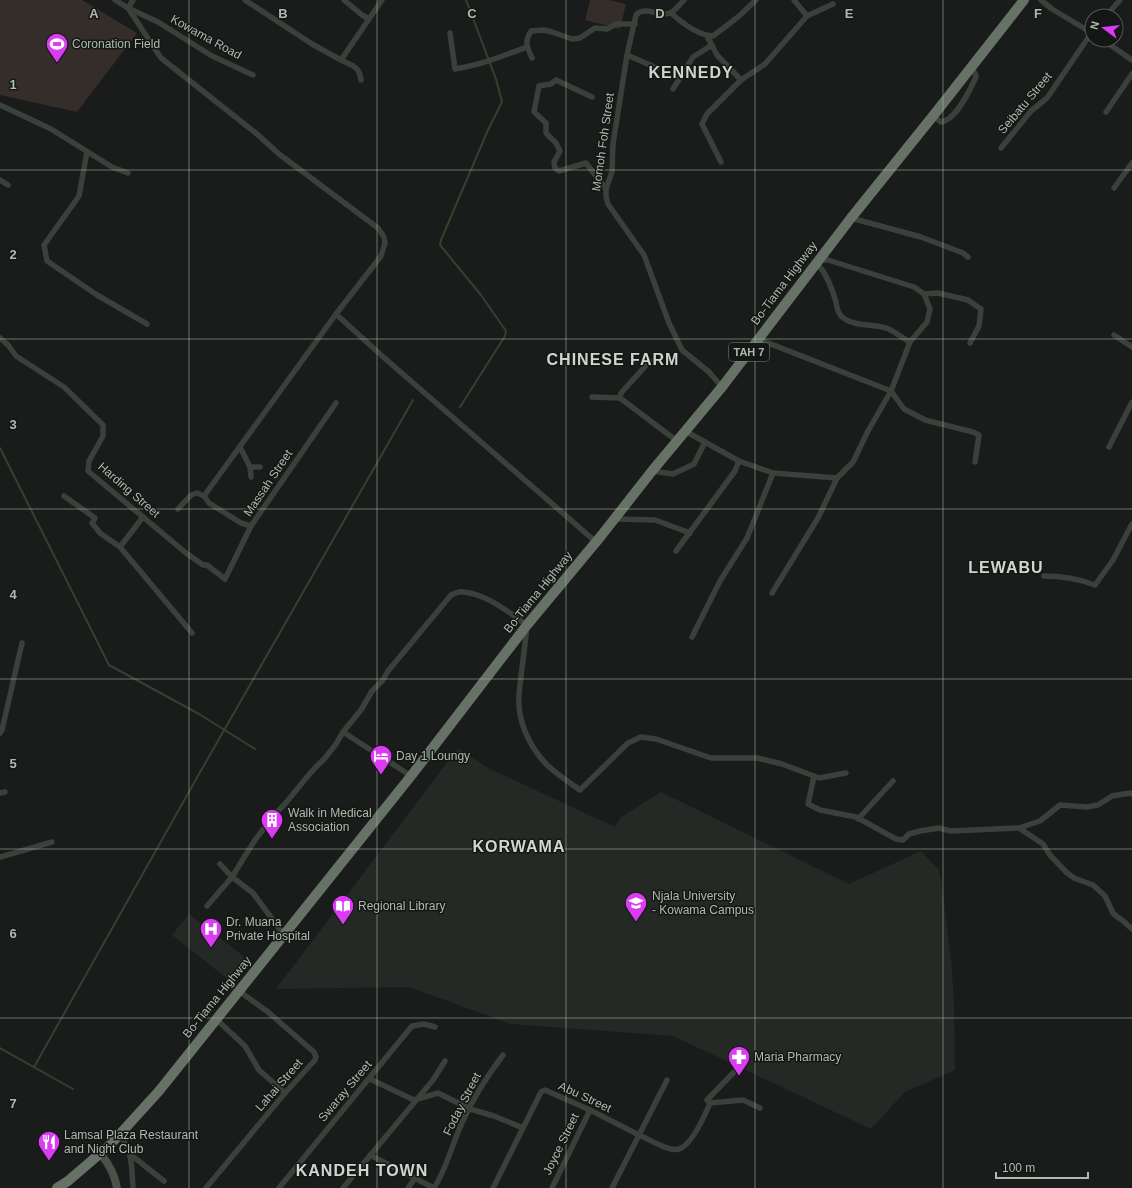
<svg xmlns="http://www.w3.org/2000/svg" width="1132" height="1188" viewBox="0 0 1132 1188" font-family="Helvetica,sans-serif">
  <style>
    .built { fill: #252926 }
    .green { fill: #342d29 }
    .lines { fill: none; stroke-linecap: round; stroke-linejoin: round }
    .stream { stroke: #35402f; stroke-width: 2 }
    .street { stroke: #3a413b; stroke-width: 5.5 }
    .secondary { stroke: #495148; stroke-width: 8 }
    .highway { stroke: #677266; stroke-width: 10 }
    .grid { fill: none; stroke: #aebbac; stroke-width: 1; stroke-opacity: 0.55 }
    .labels { text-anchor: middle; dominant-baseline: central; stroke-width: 3; stroke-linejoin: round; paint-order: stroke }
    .shield { fill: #141715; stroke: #808a7f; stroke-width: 1 }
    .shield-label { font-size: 11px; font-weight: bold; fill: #aebbac }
    .street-label { font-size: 12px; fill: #aebbac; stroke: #141715 }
    .poi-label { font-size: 12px; fill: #aebbac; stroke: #141715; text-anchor: start }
    .district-label { font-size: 16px; font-weight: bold; letter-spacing: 1px; fill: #ced7cd; stroke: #141715 }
    .grid-label { font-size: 13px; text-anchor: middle; font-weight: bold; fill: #aebbac; stroke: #141715; stroke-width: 3; stroke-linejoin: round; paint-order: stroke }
  </style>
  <rect width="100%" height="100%" fill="#191c1a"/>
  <g class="built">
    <path d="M458,748L490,769L615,827L621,817L661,792L849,884L921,851L939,870L942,886L951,959L954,1001L955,1070L905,1092L871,1129L673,1036L511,1024L409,987L276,989Z"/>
    <path d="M189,914L251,962L234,984L172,935Z"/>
  </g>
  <g class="green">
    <path d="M0,0H82L137,33L77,112L0,95Z"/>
    <path d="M590,0H609L626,4L620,29L585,20Z"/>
  </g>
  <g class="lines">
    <g class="stream">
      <path d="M460,407L505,336L506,331L481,295L440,245L441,240L488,130L502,102L496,79L466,0"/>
      <path d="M0,448L109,665L199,714L255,749"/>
      <path d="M0,1048L73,1089"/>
      <path d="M34,1067L199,774L413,400"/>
    </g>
    <g class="street">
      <path d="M115,0L128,8L158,22L212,56L253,75"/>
      <path d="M245,0L312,44L341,60L382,0"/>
      <path d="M344,0L362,15L369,19"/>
      <path d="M684,0C680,4 675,11 670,13C659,17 644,5 636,15L627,55L613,144L612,172L606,189V196L608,204L644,255L669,323L682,350L709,372L722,387"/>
      <path d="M1041,0L1052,9L1092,33"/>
      <path d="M128,8L161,58L257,134L279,154L378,228L384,237L385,243L381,256L336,314L204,496"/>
      <path d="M128,8L133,0"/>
      <path d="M671,13C682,23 697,35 713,36L738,17L756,0"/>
      <path d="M807,16L833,4"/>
      <path d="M1106,16L1120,0"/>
      <path d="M450,33L455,69C480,65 503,56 527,47"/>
      <path d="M707,36L717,55L741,80"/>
      <path d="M1103,40L1132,60"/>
      <path d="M627,55L657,68"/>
      <path d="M532,58C527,47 524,43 531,31L544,30L552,32L572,39L580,38L595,28L607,29L616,24H635"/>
      <path d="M341,60C353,66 359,66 361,80"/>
      <path d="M673,89L693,57L712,45"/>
      <path d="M592,97L556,80L551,84L539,86L534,112L546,123V133L556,143L560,151L554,162L555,168L559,171L586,163L606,189"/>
      <path d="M0,105L51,129L112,167L128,173"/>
      <path d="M1106,112L1132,74"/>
      <path d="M933,116L941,122C956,120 970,90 976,77L975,73L970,69"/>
      <path d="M1001,148L1031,111L1047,98L1092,32"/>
      <path d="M87,152L79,196L44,245L47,261L97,295L147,324"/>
      <path d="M721,162L702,124L707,114L741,80L765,64L807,16L794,0"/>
      <path d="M0,180L8,185"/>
      <path d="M1114,188L1132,163"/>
      <path d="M851,218L921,237L963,253L968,257"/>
      <path d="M816,264C825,269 833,291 836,302C837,308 837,311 841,316C854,328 874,323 889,329C896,333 903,338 910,342"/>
      <path d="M924,294L938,293L968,300L981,309L979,326L970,343"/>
      <path d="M336,314L381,355L596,542"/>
      <path d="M1114,335L1132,347"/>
      <path d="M0,338L8,345L16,356L64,387L103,425V436L89,461L88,471L186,553L203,565H207L225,579L251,526L336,403"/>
      <path d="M758,339L891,391L910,342L927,322L930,309L924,294L914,287L828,260H819"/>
      <path d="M650,361L621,393L620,398L677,441"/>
      <path d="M592,397L620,398"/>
      <path d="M685,431L739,461L773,473L837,478L818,518L772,593"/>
      <path d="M240,447L250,467L251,477"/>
      <path d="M1109,447L1132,402"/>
      <path d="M250,467H260"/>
      <path d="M652,471L673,474L694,464L705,442"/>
      <path d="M837,478L853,462L868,431L891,391L904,409L925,420L973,432L979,435L975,462"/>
      <path d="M64,496L95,518L92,523L100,533L120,547L192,633"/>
      <path d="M178,509L191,495L197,493L204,496L209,503L241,523L251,526"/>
      <path d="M615,519L655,520L690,533"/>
      <path d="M120,547L143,517"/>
      <path d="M676,551L735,471L739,461"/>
      <path d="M1044,576C1061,576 1079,579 1095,585L1113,560L1132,524"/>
      <path d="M692,637L720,581L747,538L773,473"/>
      <path d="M343,732L361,710L372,691L383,680L388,671L451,595C455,593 460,591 463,592C487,594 508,612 527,625C525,648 521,671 519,695C517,720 529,746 546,764C556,774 569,782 580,790L628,743L641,737L656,739L711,758H757L782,764L819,778L846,773"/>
      <path d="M0,733L2,730L22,643"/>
      <path d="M814,776L808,804L820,810L856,817L896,839L903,840L909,834L920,831L939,828L951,831L1019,828L1040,821L1060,805L1087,807L1098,805L1112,796L1130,793L1132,794"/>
      <path d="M0,793L5,792"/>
      <path d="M858,819L893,781"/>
      <path d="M1019,828L1043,844L1050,855L1066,872L1074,878L1093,885L1105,896L1113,913L1116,916L1122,920L1132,929"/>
      <path d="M0,857L52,842"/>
      <path d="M220,864L232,877L253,893L284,935"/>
      <path d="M207,906L232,877L255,840L275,814L284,805L312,771L325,758L336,744L343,732L411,776"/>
      <path d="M216,1019L245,1046L259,1070L285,1093"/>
      <path d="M370,1079L414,1100L438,1093L470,1109L494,1116L523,1128"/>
      <path d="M710,1103L743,1100L760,1108"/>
      <path d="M120,1135C133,1153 131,1164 133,1186"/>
      <path d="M131,1155L164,1181"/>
      <path d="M370,1155L434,1188"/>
      <path d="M206,1188L285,1093L315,1060L316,1057L314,1052L268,1012L239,991"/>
      <path d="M279,1188L412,1026L424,1024L435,1027"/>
      <path d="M343,1188L433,1080L445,1061"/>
      <path d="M408,1188L415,1178"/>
      <path d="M434,1188C447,1168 452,1144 462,1123C472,1100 488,1075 503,1055"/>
      <path d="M493,1188L541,1092L545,1090L590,1110L639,1135L667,1080"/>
      <path d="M552,1188L590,1110"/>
      <path d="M612,1188L639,1135C649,1139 668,1152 679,1149C692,1145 705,1115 710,1103L707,1100L734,1072"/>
    </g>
    <path class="secondary" d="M100,1153C109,1164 115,1175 117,1188"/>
    <path class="highway" d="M57,1188L68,1181L110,1145L159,1091L411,776L527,625L601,536L652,471L722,387L851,218L933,116L1024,0"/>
  </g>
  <path class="grid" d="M189,0V1188M377,0V1188M566,0V1188M755,0V1188M943,0V1188M0,170H1132M0,339H1132M0,509H1132M0,679H1132M0,849H1132M0,1018H1132"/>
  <defs>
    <g id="stadium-pin" transform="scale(1.15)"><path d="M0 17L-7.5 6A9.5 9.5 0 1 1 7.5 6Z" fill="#da3bf3" stroke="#141715"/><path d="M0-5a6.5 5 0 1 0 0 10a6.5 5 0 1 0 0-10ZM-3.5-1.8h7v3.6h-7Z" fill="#fff"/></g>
    <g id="hotel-pin" transform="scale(1.15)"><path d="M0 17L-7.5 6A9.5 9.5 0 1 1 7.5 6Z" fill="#da3bf3" stroke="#141715"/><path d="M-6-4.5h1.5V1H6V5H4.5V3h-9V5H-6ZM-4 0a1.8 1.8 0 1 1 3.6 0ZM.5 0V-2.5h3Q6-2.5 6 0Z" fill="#fff"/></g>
    <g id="building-pin" transform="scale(1.15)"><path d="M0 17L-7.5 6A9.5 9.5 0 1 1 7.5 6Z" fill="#da3bf3" stroke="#141715"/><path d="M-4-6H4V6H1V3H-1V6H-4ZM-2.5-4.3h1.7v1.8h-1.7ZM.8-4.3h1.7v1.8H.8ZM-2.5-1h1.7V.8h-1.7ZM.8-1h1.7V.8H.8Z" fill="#fff"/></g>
    <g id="university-pin" transform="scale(1.15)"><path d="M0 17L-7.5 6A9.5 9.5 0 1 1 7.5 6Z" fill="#da3bf3" stroke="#141715"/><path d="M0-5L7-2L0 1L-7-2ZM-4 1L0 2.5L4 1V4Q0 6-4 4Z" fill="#fff"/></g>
    <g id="library-pin" transform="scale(1.15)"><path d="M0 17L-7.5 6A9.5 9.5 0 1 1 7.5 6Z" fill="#da3bf3" stroke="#141715"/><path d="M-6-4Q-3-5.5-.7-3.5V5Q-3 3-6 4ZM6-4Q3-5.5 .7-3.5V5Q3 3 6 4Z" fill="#fff"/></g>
    <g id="hospital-pin" transform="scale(1.15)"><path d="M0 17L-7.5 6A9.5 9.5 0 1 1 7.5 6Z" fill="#da3bf3" stroke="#141715"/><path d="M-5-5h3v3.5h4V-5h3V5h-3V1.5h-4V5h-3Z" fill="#fff"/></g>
    <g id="pharmacy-pin" transform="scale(1.15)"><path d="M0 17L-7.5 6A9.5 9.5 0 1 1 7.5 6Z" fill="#da3bf3" stroke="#141715"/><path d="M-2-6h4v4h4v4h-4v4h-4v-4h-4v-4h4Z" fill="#fff"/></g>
    <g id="restaurant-pin" transform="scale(1.15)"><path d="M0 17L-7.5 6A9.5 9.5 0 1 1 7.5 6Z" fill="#da3bf3" stroke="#141715"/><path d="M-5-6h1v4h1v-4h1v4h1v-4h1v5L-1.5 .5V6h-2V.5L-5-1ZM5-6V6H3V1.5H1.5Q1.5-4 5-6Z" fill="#fff"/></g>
  </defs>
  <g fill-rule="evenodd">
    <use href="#stadium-pin" x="57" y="44"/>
    <use href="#hotel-pin" x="381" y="756"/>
    <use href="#building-pin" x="272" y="820"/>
    <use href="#university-pin" x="636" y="903"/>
    <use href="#library-pin" x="343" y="906"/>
    <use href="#hospital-pin" x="211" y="929"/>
    <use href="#pharmacy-pin" x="739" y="1057"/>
    <use href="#restaurant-pin" x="49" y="1142"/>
  </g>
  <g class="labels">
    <rect class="shield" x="729" y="343" width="40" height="18" rx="3"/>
    <g class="shield-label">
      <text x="749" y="352">TAH 7</text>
    </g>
    <g class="street-label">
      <text transform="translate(206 37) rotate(29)">Kowama Road</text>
      <text transform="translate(1025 103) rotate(-50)">Seibatu Street</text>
      <text transform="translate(603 142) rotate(-82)">Momoh Foh Street</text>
      <text transform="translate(784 283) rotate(-53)">Bo-Tiama Highway</text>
      <text transform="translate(268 483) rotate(-56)">Massah Street</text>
      <text transform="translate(129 490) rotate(41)">Harding Street</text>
      <text transform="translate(538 592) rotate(-51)">Bo-Tiama Highway</text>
      <text transform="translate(217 997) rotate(-51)">Bo-Tiama Highway</text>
      <text transform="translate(279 1085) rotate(-49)">Lahai Street</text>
      <text transform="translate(345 1091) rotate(-50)">Swaray Street</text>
      <text transform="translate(585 1097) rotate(25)">Abu Street</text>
      <text transform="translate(462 1104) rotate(-63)">Foday Street</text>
      <text transform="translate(561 1144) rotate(-64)">Joyce Street</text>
    </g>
    <g class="poi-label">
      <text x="72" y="44">Coronation Field</text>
      <text x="396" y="756">Day 1 Loungy</text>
      <text x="288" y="813">Walk in Medical<tspan x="288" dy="14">Association</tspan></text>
      <text x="652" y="896">Njala University<tspan x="652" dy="14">- Kowama Campus</tspan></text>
      <text x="358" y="906">Regional Library</text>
      <text x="226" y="922">Dr. Muana<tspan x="226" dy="14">Private Hospital</tspan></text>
      <text x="754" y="1057">Maria Pharmacy</text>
      <text x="64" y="1135">Lamsal Plaza Restaurant<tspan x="64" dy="14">and Night Club</tspan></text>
    </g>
    <g class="district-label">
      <text x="691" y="72">KENNEDY</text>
      <text x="613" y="359">CHINESE FARM</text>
      <text x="1006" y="567">LEWABU</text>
      <text x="519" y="846">KORWAMA</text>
      <text x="362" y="1170">KANDEH TOWN</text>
    </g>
  </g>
  <g class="grid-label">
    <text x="94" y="18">A</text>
    <text x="283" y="18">B</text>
    <text x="472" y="18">C</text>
    <text x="660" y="18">D</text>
    <text x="849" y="18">E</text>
    <text x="1038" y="18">F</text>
    <text x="13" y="89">1</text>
    <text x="13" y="259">2</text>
    <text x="13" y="429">3</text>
    <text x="13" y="599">4</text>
    <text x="13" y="768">5</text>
    <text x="13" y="938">6</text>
    <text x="13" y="1108">7</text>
  </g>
  <g transform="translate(1104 28) rotate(285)"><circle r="19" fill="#141715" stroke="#525951"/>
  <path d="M0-3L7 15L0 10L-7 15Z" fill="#da3bf3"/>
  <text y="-6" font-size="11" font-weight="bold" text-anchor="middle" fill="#aebbac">N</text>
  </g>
  <path d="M996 1172v6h92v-6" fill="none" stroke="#aebbac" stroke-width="2"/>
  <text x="1002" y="1172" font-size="12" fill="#aebbac" stroke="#141715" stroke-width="3" paint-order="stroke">100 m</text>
</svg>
